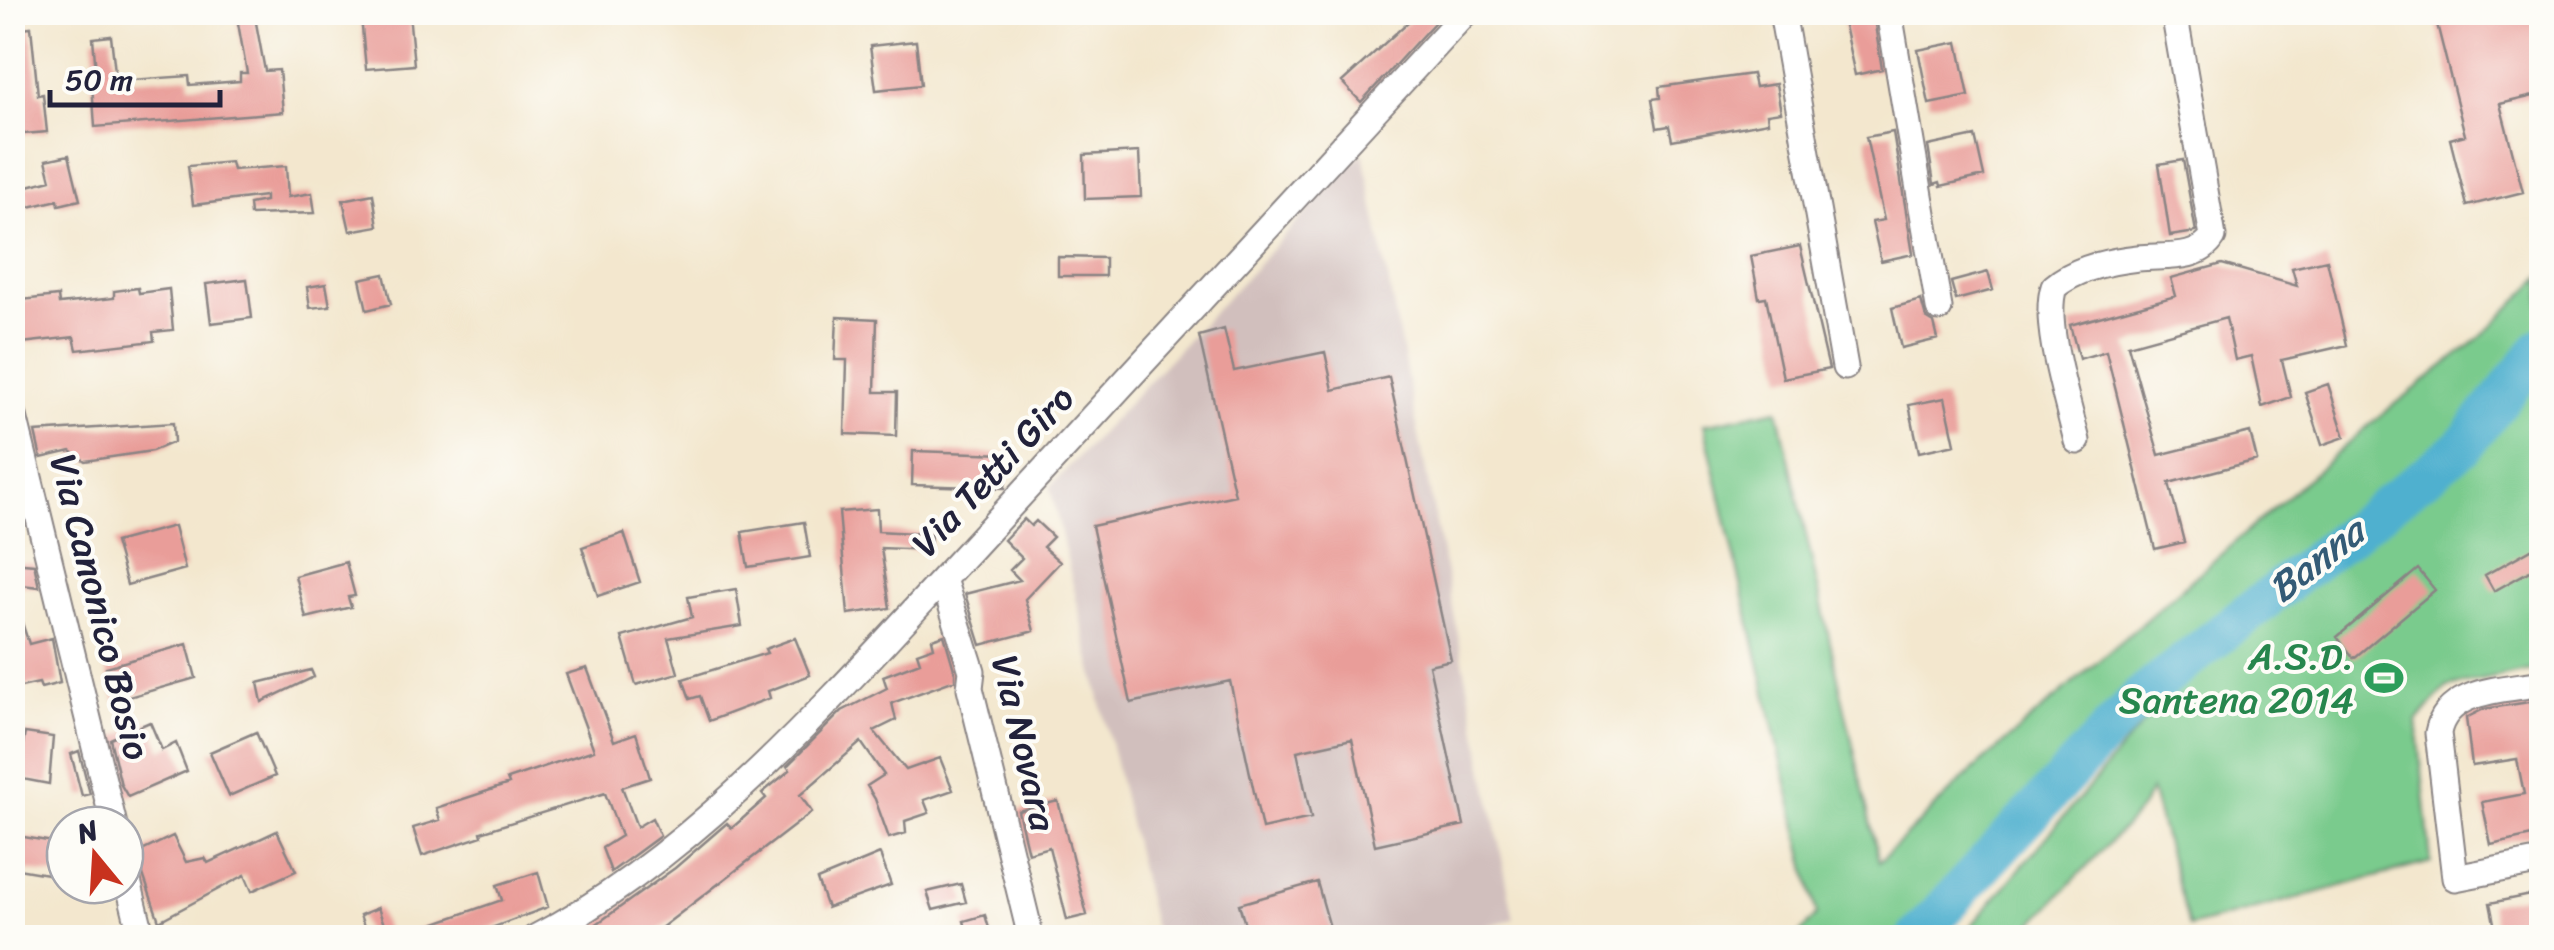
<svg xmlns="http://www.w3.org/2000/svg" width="2554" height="950" font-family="Sriracha,sans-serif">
  <rect width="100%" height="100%" fill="#fdfcf7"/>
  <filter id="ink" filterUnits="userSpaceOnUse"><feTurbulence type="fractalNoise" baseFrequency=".01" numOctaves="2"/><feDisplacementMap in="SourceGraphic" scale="20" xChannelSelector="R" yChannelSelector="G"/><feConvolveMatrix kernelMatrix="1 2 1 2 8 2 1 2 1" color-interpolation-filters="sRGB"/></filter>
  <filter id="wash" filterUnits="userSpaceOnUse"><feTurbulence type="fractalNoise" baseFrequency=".0048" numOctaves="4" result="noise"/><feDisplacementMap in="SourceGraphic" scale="40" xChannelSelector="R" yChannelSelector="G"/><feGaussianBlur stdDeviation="2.25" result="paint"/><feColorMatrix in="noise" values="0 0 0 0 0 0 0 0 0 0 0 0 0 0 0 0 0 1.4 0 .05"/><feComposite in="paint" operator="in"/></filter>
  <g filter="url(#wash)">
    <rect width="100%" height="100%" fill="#f3e7ce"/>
    <path fill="#d1bfbd" d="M1363,152L1514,919L1441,937H1156L1050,487Z"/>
    <path fill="#7acb8d" stroke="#4e7664" stroke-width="2.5" d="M2541,277V335L2456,430L2158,669L2086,733L1909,937H1797L1817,914L1704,424L1778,409L1879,862L1970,773L2374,421L2481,337Z
      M2541,372L2542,649L2538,650L2541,668L2447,687L2417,721L2431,862L2189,927L2151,790L2140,810L2020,937L1961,938L2162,701L2281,607L2475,440Z"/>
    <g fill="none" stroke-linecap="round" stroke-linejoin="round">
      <path stroke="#50b0cf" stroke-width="40" d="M1916,938L2140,697L2462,447L2542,347"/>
    </g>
    <g id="blocks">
      <path fill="#e99d99" d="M236,12H254L265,71L279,70L283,112L95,127L92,83H97L93,38L111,36L116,81L189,76L190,85L240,81V73H247Z
        M1419,12H1444L1361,102L1342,82Z
        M1841,12H1873L1882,69L1855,75Z
        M2434,12H2542V94L2500,104L2523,192L2467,206L2450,139L2465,135Z
        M409,13L414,65L366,69L361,17Z
        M31,27L38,95L43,94L47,132L12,135V97H19L13,29Z
        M916,41L921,85L876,90L870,46Z
        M1958,42L1969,96L1929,104L1918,50Z
        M1752,74L1755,87L1776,84L1781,112L1767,114L1768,122L1672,140L1669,126L1657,128L1652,99L1660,98L1659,87Z
        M1893,132L1913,254L1881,261L1872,222L1884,220L1866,137Z
        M1975,136L1984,176L1941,186L1940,182L1934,184L1928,146Z
        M1139,152L1141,197L1085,199L1084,155Z
        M69,155L80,200L59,205L58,200L29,207L24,187L51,180L46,160Z
        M2183,160L2196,232L2170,236L2159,164Z
        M231,162L233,170L286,166L288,197L312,193L315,213L250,215L249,204L265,201V196L193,205L188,166Z
        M373,194L378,226L350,231L343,200Z
        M1800,246L1829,369L1783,378L1766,297L1759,298L1751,256Z
        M1058,257L1105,258V276H1058Z
        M2327,260L2347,345L2282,360L2291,397L2262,407L2251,356L2235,360L2226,318L2128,345L2159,455L2250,432L2257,460L2169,483L2184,542L2155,549L2106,351L2079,359L2070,325L2176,296L2171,278L2222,264L2297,286L2292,268Z
        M1988,272L1993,290L1956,300L1951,282Z
        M384,274L391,304L367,310L360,279Z
        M247,279L252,318L211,323L206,284Z
        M326,284L330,306L310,308L307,287Z
        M138,288L139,293L169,289L173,330L153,332L154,341L77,350L74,337L12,344V301L58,296L59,304L114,298V291Z
        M1921,300L1926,318L1934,323L1938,339L1901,348L1892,308Z
        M837,317L877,319L875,392H897L896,436L845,434L847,360H835Z
        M1224,329L1234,371L1325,352L1333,390L1389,377L1451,660L1429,665L1464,825L1375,845L1352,739L1297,751L1311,818L1262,829L1230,681L1131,703L1092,526L1235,495L1199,336Z
        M2328,384L2345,437L2322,445L2305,392Z
        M1945,398L1955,444L1919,452L1909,405Z
        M173,423L174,442L152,451L85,461L71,451L41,458L35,432Z
        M913,451L1007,454L1005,488L912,485Z
        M877,509L878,531L931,534L930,550L881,548L890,608L848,614L839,512Z
        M1024,519L1031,526L1036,521L1053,537L1043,547L1060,562L1025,599L1034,631L981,645L965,594L1020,580L1010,570L1022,558L1004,540Z
        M804,522L810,557L748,567L742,532Z
        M174,526L185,569L127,585L115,542Z
        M624,533L640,582L598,596L582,547Z
        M2542,543V564L2494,591L2485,575Z
        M12,562L34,564L39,587L12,584Z
        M346,562L355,596L348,597L351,607L306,618L295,576Z
        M2418,569L2435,590L2354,658L2337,637Z
        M736,589L742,626L668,638L678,673L636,685L622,637L692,617L688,597Z
        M16,604L29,644L52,638L60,683L41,688L39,683L12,689V605Z
        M944,635L955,673V680L892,703L896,720L874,731L906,770L940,758L953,790L924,800L929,813L905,821L906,833L889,838L875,799L867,786L884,775L861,742L800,795L812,812L648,938H577L675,868L727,823L732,828L766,798L762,793L790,770L787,766L842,711L887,688L883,676L920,662L917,653L934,647L932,639Z
        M795,638L810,675L768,691L770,698L709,721L700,696L690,699L683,679L767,653L765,649Z
        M187,644L196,678L115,701L106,667Z
        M587,668L614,741L636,733L650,778L622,787L637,827L652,818L660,836L611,872L602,848L621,836L605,793L481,832L482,836L422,856L413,828L440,820L436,808L509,784L507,779L594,750L566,674Z
        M311,670L314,677L262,702L258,683Z
        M2542,700V839L2533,840L2532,836L2491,845L2482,802L2524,794L2517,759L2472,766L2466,718L2484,709Z
        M150,722L162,750L176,743L187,771L128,797L121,785L110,739Z
        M256,732L275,776L229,796L210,752Z
        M25,733L53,737L49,784L12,777V742L23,744Z
        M79,751L90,794L82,796L71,754Z
        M1058,801L1087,915L1067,920L1049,847L1028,853L1018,811Z
        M277,831L296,871L252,891L245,875L159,921L136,854L173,836L186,862L205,858L208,863Z
        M12,835L65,844V877L12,868Z
        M880,854L891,885L827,908L817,880Z
        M538,872L548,907L464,938H405L404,934L502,900L497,885Z
        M1317,882L1333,938H1249L1239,904Z
        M961,884L966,902L933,910L927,892Z
        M2535,894L2542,938H2497L2490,903Z
        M378,908L389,938H368L360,915Z
        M985,915L992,938H969L964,921Z"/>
    </g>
  </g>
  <g filter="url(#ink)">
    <use href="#blocks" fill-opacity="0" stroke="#8a8484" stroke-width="2.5"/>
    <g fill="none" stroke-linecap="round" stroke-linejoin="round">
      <g stroke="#8a8484" stroke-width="29">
        <path id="minor" d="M1782,12L1845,367
          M1889,12L1939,308
          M12,408L114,825
          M2077,441C2068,402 2042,323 2054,287C2075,269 2110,261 2138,258C2162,255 2198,262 2213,237L2174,12
          M943,579L972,671L970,688L1028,925
          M2542,683C2505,690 2446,688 2438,733L2455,878L2542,861
          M125,869L142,938
          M535,938C701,853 842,687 968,552C1135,373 1301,193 1466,12"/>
      </g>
      <use href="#minor" stroke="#fff" stroke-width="25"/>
    </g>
  </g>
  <defs>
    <g id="stadium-bare" transform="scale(3)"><path d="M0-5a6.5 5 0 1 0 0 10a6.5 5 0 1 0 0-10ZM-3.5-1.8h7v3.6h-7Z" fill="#2e9e5b" stroke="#fdfcf7" stroke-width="2.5" paint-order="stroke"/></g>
  </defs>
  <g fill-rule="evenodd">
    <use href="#stadium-bare" x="2384" y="678"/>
  </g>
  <g text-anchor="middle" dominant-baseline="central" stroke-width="8" stroke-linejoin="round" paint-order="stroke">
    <g font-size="38" fill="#22223b" stroke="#fdfcf7">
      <text transform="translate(993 471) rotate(-47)">Via Tetti Giro</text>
      <text transform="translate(100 607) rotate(76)">Via Canonico Bosio</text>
      <text transform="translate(1024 743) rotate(77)">Via Novara</text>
    </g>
    <g font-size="38" fill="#27864d" stroke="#fdfcf7" text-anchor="end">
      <text x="2354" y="656">A.S.D.<tspan x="2354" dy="44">Santena 2014</tspan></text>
    </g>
    <g font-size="40" font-style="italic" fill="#345b76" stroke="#fdfcf7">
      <text transform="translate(2316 560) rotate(-38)">Banna</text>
    </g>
  </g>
  <rect width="2554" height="950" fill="none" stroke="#fdfcf7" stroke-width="50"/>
  <g transform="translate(95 855) rotate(342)"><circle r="48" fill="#fdfcf7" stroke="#a5a5ac" stroke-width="2.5"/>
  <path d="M0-8L18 38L0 25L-18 38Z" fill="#c8321e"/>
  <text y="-15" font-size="28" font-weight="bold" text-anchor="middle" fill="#22223b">N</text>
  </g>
  <path d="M50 90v15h170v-15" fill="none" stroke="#22223b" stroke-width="5"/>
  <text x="65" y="90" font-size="30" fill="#22223b" stroke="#fdfcf7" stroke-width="8" paint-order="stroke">50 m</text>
</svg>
